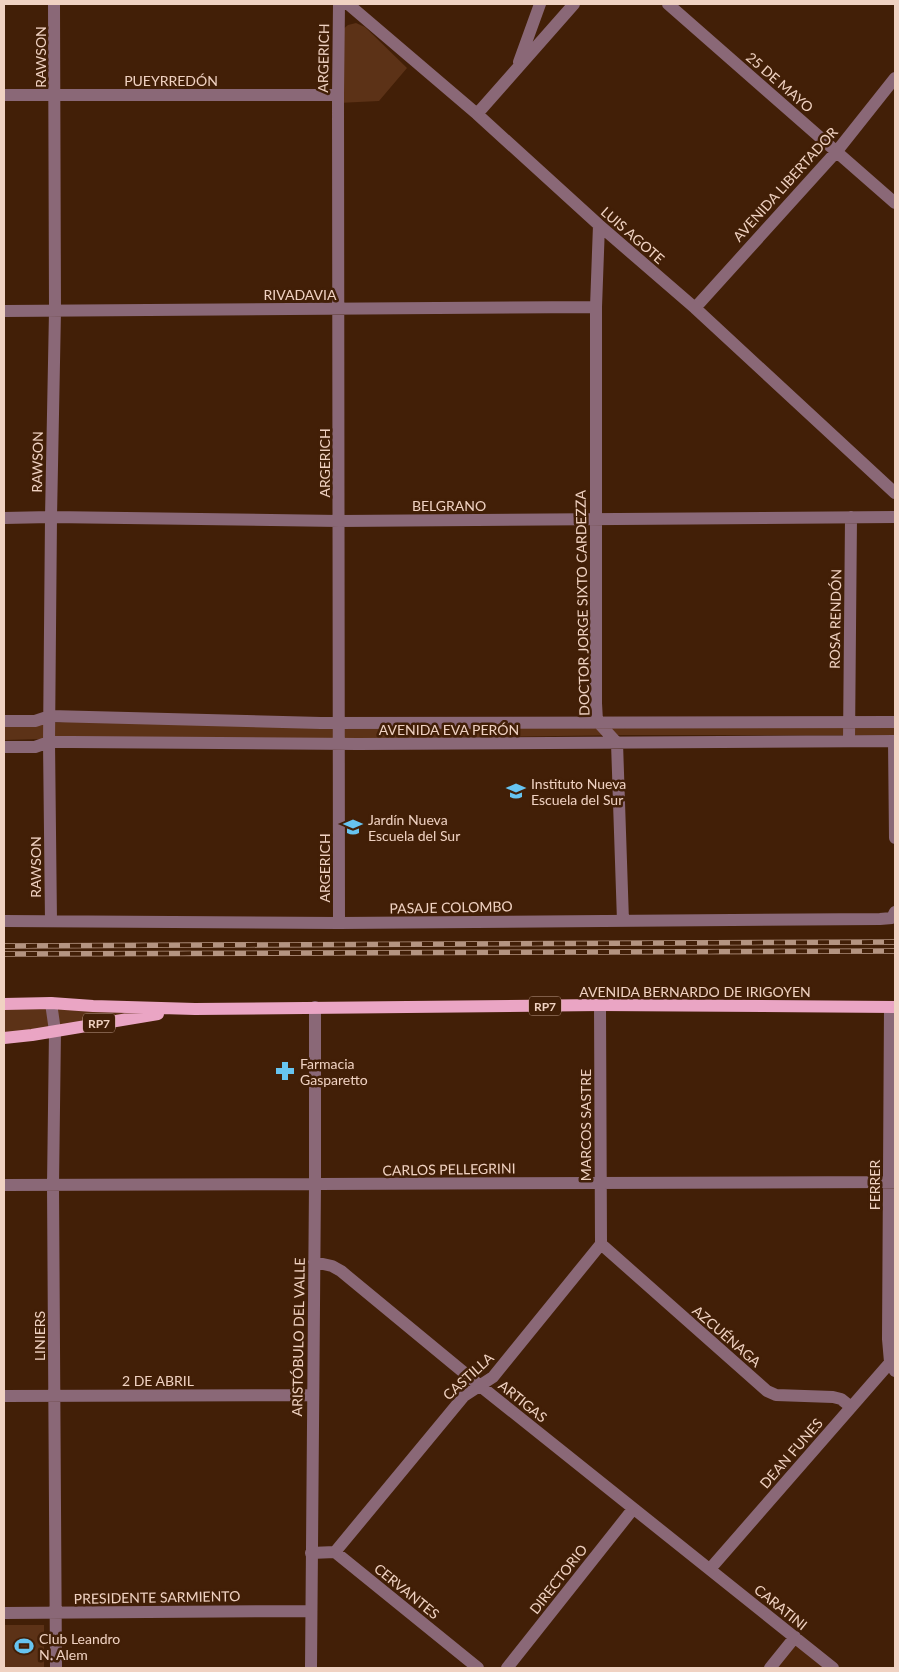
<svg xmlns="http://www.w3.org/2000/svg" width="899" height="1672" font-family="Lato,sans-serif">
  <rect width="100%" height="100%" fill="#421f07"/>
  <path fill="#4d2509" d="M795,1637L833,1668H772Z"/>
  <path fill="#5c3217" d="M356,23L365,27L407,68L379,101L338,103L342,30L348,25Z
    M76,721L895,726V735H626L358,739L75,738L4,740V725H30Z
    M4,1004L195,1009L4,1038Z
    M4,1625H44V1668H4Z"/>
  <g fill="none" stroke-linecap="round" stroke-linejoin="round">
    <path stroke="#8a6877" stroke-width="12" d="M348,4L477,114L599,225L695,308L895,493
      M668,4L895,203
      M519,62L540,4
      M4,95H338
      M477,114L574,4
      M599,225L596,307V703L597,721L617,743L623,921
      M695,308L837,151L895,78
      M4,311L596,307
      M4,518L51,517L339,521L895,517
      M4,721H35L50,716L321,723L895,722
      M849,741L851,517
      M894,741L895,838
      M4,747H35L49,742H71L358,744L895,741
      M4,921L339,923L880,919L892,918L895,912
      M51,921L49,742L51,517L55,311L54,4
      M339,923L338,95L339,4
      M51,1003L55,1031L53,1185L56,1668
      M600,1005L601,1244
      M890,1007L888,1339L890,1362L895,1371
      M4,1185L895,1182
      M601,1244L767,1391L776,1395L833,1397L841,1399L851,1407
      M314,1262L332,1266L341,1271L479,1385L833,1668
      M4,1396L312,1395
      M335,1552L464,1396L493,1377L601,1244
      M311,1553L335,1552L478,1668
      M710,1569L895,1357
      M4,1613L311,1611
      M311,1668L315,1185V1007
      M507,1668L633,1509
      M770,1668L795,1637"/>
    <path stroke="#eaa5c4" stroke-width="12" d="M4,1004L51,1003L93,1006L195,1009L600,1005L895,1007
      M4,1038L32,1035L158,1014"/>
    <g stroke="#b49481" stroke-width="5.5">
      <path id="rail" d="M4,946L895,942
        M4,954L895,951"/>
    </g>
    <use href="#rail" stroke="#421f07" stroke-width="4" stroke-dasharray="11" stroke-linecap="butt"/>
  </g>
  <defs>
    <g id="university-bare" transform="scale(1.5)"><path d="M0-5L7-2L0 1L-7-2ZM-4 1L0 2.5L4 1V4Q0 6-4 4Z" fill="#67c4f0" stroke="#421f07" stroke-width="2.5" paint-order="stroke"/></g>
    <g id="school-bare" transform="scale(1.5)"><path d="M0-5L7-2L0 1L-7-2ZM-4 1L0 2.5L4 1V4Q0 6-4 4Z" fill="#67c4f0" stroke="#421f07" stroke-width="2.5" paint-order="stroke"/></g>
    <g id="pharmacy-bare" transform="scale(1.5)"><path d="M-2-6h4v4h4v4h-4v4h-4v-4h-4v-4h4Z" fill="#67c4f0" stroke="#421f07" stroke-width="2.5" paint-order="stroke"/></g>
    <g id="stadium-bare" transform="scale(1.5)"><path d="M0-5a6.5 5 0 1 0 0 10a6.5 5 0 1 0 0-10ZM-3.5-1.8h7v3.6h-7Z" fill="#67c4f0" stroke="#421f07" stroke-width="2.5" paint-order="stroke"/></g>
  </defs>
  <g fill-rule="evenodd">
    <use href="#university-bare" x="516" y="791"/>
    <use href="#school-bare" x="353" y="827"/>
    <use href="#pharmacy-bare" x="285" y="1071"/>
    <use href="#stadium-bare" x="24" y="1646"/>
  </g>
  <g text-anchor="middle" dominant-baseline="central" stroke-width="5" stroke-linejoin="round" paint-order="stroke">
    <g fill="#421f07" stroke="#bc9c8a" stroke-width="1">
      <rect x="529" y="996.5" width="32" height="19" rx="4"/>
      <rect x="83" y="1013.5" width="32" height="19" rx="4"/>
    </g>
    <g font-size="12" font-weight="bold" fill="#f0d2c2">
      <text x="545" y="1006">RP7</text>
      <text x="99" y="1023">RP7</text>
    </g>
    <g font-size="14" fill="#f0d2c2" stroke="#421f07">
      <text transform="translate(40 57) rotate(-90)">RAWSON</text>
      <text transform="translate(323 58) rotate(-89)">ARGERICH</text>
      <text x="171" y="80">PUEYRREDÓN</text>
      <text transform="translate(780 82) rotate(41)">25 DE MAYO</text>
      <text transform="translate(785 184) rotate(-48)">AVENIDA LIBERTADOR</text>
      <text transform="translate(633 235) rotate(41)">LUIS AGOTE</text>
      <text x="300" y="294">RIVADAVIA</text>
      <text transform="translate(37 462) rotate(-89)">RAWSON</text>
      <text transform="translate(324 463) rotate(-90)">ARGERICH</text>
      <text x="449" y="505">BELGRANO</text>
      <text transform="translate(582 603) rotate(-91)">DOCTOR JORGE SIXTO CARDEZZA</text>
      <text transform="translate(835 619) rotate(-89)">ROSA RENDÓN</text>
      <text x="449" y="729">AVENIDA EVA PERÓN</text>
      <text transform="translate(35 867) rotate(-90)">RAWSON</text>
      <text transform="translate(324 868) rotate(-90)">ARGERICH</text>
      <text transform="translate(451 907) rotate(-1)">PASAJE COLOMBO</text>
      <text x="695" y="991">AVENIDA BERNARDO DE IRIGOYEN</text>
      <text transform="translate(585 1125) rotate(-90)">MARCOS SASTRE</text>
      <text transform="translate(449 1169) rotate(-1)">CARLOS PELLEGRINI</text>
      <text transform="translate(874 1185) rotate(-90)">FERRER</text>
      <text transform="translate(39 1336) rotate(-90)">LINIERS</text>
      <text transform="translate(727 1336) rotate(41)">AZCUÉNAGA</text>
      <text transform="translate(298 1337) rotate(-89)">ARISTÓBULO DEL VALLE</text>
      <text transform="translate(468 1376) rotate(-42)">CASTILLA</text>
      <text x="158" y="1380">2 DE ABRIL</text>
      <text transform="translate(523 1401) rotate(39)">ARTIGAS</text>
      <text transform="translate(791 1453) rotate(-49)">DEAN FUNES</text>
      <text transform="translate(558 1579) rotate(-52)">DIRECTORIO</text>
      <text transform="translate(407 1591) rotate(39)">CERVANTES</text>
      <text transform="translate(157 1597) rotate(-1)">PRESIDENTE SARMIENTO</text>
      <text transform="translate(781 1607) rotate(39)">CARATINI</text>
    </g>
    <g font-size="14" fill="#f0d2c2" stroke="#421f07" text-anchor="start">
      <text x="531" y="783">Instituto Nueva<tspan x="531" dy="16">Escuela del Sur</tspan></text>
      <text x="368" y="819">Jardín Nueva<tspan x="368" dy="16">Escuela del Sur</tspan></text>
      <text x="300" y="1063">Farmacia<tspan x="300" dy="16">Gasparetto</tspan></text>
      <text x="39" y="1638">Club Leandro<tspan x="39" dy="16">N. Alem</tspan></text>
    </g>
  </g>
  <rect width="899" height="1672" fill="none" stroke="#f0d2c2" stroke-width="10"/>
</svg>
